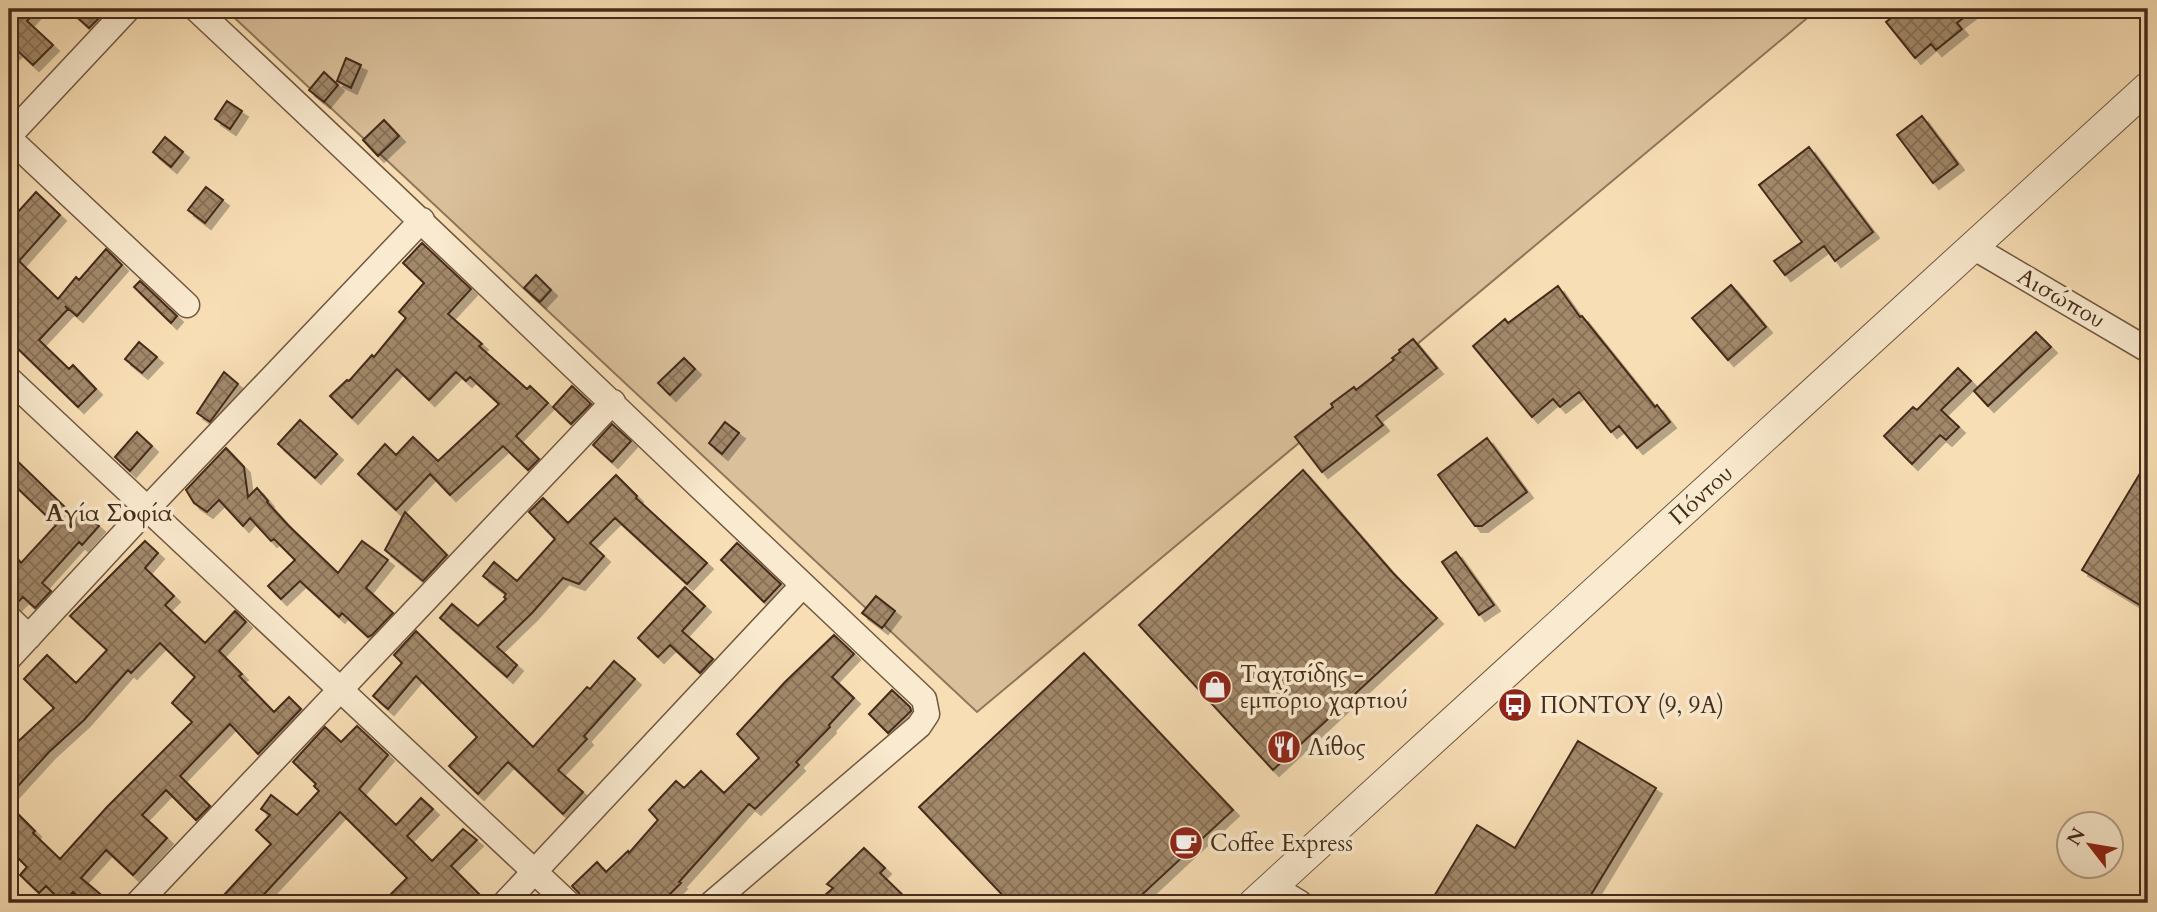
<svg xmlns="http://www.w3.org/2000/svg" width="2157" height="912" font-family="Cardo,serif">
  <defs>
    <pattern id="building-cross-hatch" width="8" height="8" patternUnits="userSpaceOnUse" patternTransform="scale(1.75)"><rect width="8" height="8" fill="#a2896b"/><path d="M0 0l8 8M0 8l8-8" fill="none" stroke="#867057"/></pattern>
    <filter id="shadow"><feDropShadow dx="6" dy="6" stdDeviation="0" flood-color="#0004"/></filter>
  </defs>
  <rect width="100%" height="100%" fill="#f8deb5"/>
  <filter id="stains"><feTurbulence type="fractalNoise" baseFrequency=".00286" numOctaves="4"/><feColorMatrix values="0 0 0 0 .2 0 0 0 0 .09 0 0 0 0 .02 0 0 0 .5 -.17"/></filter>
  <radialGradient id="worn" r=".72"><stop offset=".6" stop-color="#630" stop-opacity="0"/><stop offset="1" stop-color="#630" stop-opacity=".3"/></radialGradient>
  <path fill="#dac09b" stroke="#90765a" stroke-width="2" d="M225,9H1818L977,712Z"/>
  <path fill="url(#building-cross-hatch)" stroke="#452c1a" stroke-width="2" filter="url(#shadow)" d="M9,9H38L27,21L53,45L33,65L17,50L9,57Z
    M68,9H108L89,28Z
    M1903,9H1975L1957,23L1962,29L1936,50L1931,44L1915,58L1886,22Z
    M346,58L361,65L351,88L337,81Z
    M324,72L338,85L324,102L309,90Z
    M227,101L242,111L230,129L215,119Z
    M1922,116L1958,164L1933,183L1897,135Z
    M384,120L399,136L378,156L363,140Z
    M165,137L183,152L171,167L153,152Z
    M1809,147L1873,232L1835,261L1824,246L1785,275L1774,261L1802,242L1759,185Z
    M206,187L223,200L205,223L188,210Z
    M36,192L60,215L19,261L58,299L76,277L79,280L106,249L122,265L77,316L65,306L68,309L39,340L69,369L73,365L96,389L78,407L9,340V222Z
    M422,243L471,289L448,314L482,344L479,346L527,389L530,386L548,403L516,436L539,459L528,470L503,446L450,495L430,474L396,510L358,474L385,444L396,455L413,437L438,461L499,404L470,377L466,381L456,372L429,400L397,369L352,418L330,396L347,380L349,381L372,355L374,357L406,318L399,312L424,283L403,263Z
    M536,275L551,290L540,302L524,288Z
    M140,281L177,316L171,323L134,287Z
    M1731,285L1766,327L1728,360L1692,318Z
    M1558,286L1580,317L1582,316L1655,407L1657,405L1670,422L1637,448L1619,426L1611,432L1579,392L1560,407L1553,399L1532,417L1473,346L1505,319L1508,323Z
    M2036,332L2051,347L1988,406L1974,391Z
    M1413,339L1437,368L1376,416L1383,425L1322,472L1295,437L1333,407L1331,404L1354,387L1356,390L1394,360L1392,358L1400,352L1399,350Z
    M139,342L157,357L142,373L125,359Z
    M684,358L695,369L670,395L658,383Z
    M1958,368L1971,381L1941,410L1959,427L1946,440L1940,435L1912,464L1884,436L1913,407L1917,410Z
    M224,372L238,384L210,422L197,413Z
    M572,386L591,404L571,424L553,407Z
    M300,420L337,454L315,478L278,444Z
    M725,422L739,433L722,454L709,443Z
    M612,424L631,441L612,462L593,445Z
    M137,432L152,446L130,471L115,457Z
    M1487,438L1527,492L1482,526H1475L1438,475Z
    M226,448L244,467L248,497L257,488L268,501L267,502L288,525L338,573L362,541L388,560L366,588L393,613L372,635L368,637L342,613L339,617L300,581L281,599L268,586L295,560L274,539L271,541L250,518L243,526L219,500L207,512L194,503L186,490Z
    M9,453L72,514L78,507L99,526L82,545L79,542L42,583L51,591L35,608L23,597L15,605L9,604V549L21,563L56,525L9,480Z
    M2148,460V610L2082,570Z
    M1303,470L1393,573L1437,618L1273,770L1139,625Z
    M616,475L637,496L636,498L707,563L687,584L615,518L590,543L604,556L579,584L563,578L532,613L497,647L517,665L507,677L440,618L452,604L478,626L506,599L504,597L506,594L483,576L494,562L517,581L555,539L529,512L543,498L568,523Z
    M405,512L447,555L423,581L385,550Z
    M145,541L158,553L145,568L174,596L165,605L205,643L235,611L246,622L219,651L242,674L239,676L274,712L289,697L301,709L258,754L230,724L180,776L210,806L196,820L166,790L142,815L167,838L133,875L106,850L81,878L111,903H86L73,892L63,903L46,886L39,893L20,875L27,867L9,849V805L35,831L33,833L60,859L107,807L192,722L172,703L195,677L160,643L131,673L128,670L84,720L49,752L9,796V750L54,708L24,679L47,655L76,683L107,650L70,616Z
    M737,543L781,584L764,602L721,560Z
    M1456,552L1494,605L1479,615L1442,562Z
    M685,587L705,606L682,631L713,659L700,673L670,645L658,657L638,638Z
    M876,596L895,611L882,628L862,613Z
    M416,631L533,747L587,687L590,689L614,661L635,679L584,736L587,739L558,770L583,792L563,814L508,762L478,794L449,766L477,737L416,676L388,709L373,696L402,663L394,655Z
    M834,635L854,654L832,677L854,698L829,725L830,727L796,762L799,765L755,809L749,804L679,882L681,883L661,903H583L579,893L572,886L597,862L606,872L628,851L629,853L658,820L649,810L676,781L684,788L701,771L724,793L759,758L737,734L785,682Z
    M1084,653L1233,810L1133,903H1010L919,807Z
    M892,690L910,707L911,711L888,733L869,714Z
    M357,726L388,755L359,789L396,825L421,798L433,809L407,836L432,861L463,829L477,840L451,866L488,903H382L407,878L340,812L256,903H230L223,896L271,844L256,830L270,815L261,809L271,795L297,815L319,791L314,786L316,784L293,762L325,727L341,742Z
    M1578,741L1656,788L1586,903H1430L1477,825L1515,848Z
    M864,848L885,868L880,873L911,903H816L833,888L827,884Z"/>
  <g fill="none" stroke-linecap="round" stroke-linejoin="round">
    <g stroke="#725841" stroke-width="27">
      <path id="minor" d="M196,9C440,237 680,470 924,699L927,714L919,726L712,903
        M9,136L128,9
        M9,138L187,305
        M1973,247L2148,350
        M9,379L568,903
        M9,618L29,637
        M9,658L147,509L422,220
        M1272,886L1300,903
        M138,903L613,402
        M505,903L803,585"/>
    </g>
    <g stroke="#725841" stroke-width="32">
      <path id="tertiary" d="M1254,903L2148,87"/>
    </g>
    <use href="#minor" stroke="#faeacf" stroke-width="24"/>
    <use href="#tertiary" stroke="#faeacf" stroke-width="30"/>
  </g>
  <defs>
    <g id="shop-disc" transform="scale(1.75)"><circle r="9.5" fill="#8f2418" stroke="#faeacf"/><path d="M-5-2.5h2.3a2.7 3.5 0 0 1 5.4 0H5L5.5 6h-11ZM-1.5-2.5h3a1.5 2.3 0 0 0-3 0Z" fill="#fff"/></g>
    <g id="bus-disc" transform="scale(1.75)"><circle r="9.5" fill="#8f2418" stroke="#faeacf"/><path d="M-5-6H5V4H4V6H2V4H-2V6H-4V4H-5ZM-3.5-4V0h7V-4ZM-3.5 1.2v1.5H-2V1.2ZM2 1.2v1.5H3.5V1.2Z" fill="#fff"/></g>
    <g id="restaurant-disc" transform="scale(1.75)"><circle r="9.5" fill="#8f2418" stroke="#faeacf"/><path d="M-5-6h1v4h1v-4h1v4h1v-4h1v5L-1.5 .5V6h-2V.5L-5-1ZM5-6V6H3V1.5H1.5Q1.5-4 5-6Z" fill="#fff"/></g>
    <g id="cafe-disc" transform="scale(1.75)"><circle r="9.5" fill="#8f2418" stroke="#faeacf"/><path d="M-5.5-4.5H6V0H3Q3 3.5 0 3.5H-2.5Q-5.5 3.5-5.5 0ZM3-3.2v2h1.7v-2ZM-6 4.5H4V6H-6Z" fill="#fff"/></g>
  </defs>
  <g fill-rule="evenodd">
    <use href="#shop-disc" x="1215" y="687"/>
    <use href="#bus-disc" x="1515" y="705"/>
    <use href="#restaurant-disc" x="1284" y="747"/>
    <use href="#cafe-disc" x="1186" y="843"/>
  </g>
  <g text-anchor="middle" dominant-baseline="central" stroke-width="7" stroke-linejoin="round" paint-order="stroke">
    <g font-size="23" fill="#452c1a" stroke="#faeacf">
      <text transform="translate(2061 298) rotate(30)">Αισώπου</text>
      <text transform="translate(1701 495) rotate(-42)">Πόντου</text>
    </g>
    <g font-size="23" fill="#452c1a" stroke="#faeacf" text-anchor="start">
      <text x="1240" y="674">Ταχτσίδης -<tspan x="1240" dy="26">εμπόριο χαρτιού</tspan></text>
      <text x="1540" y="705">ΠΟΝΤΟΥ (9, 9Α)</text>
      <text x="1308" y="747">Λίθος</text>
      <text x="1210" y="843">Coffee Express</text>
    </g>
    <g font-size="24" font-weight="bold" fill="#452c1a" stroke="#faeacf">
      <text x="109" y="513">Αγία Σοφία</text>
    </g>
  </g>
  <rect width="2157" height="912" fill="none" stroke="#f8deb5" stroke-width="35"/>
  <rect x="10" y="10" width="2136" height="891" fill="none" stroke="#452c1a" stroke-width="3.5"/>
  <rect x="18" y="18" width="2122" height="877" fill="none" stroke="#452c1a" stroke-width="2"/>
  <g transform="translate(2090 845) rotate(301)"><circle r="33" fill="#faeacf" stroke="#b29e87" stroke-width="2"/>
  <path d="M0-5L12 26L0 18L-12 26Z" fill="#8f2418"/>
  <text y="-10" font-size="19" font-weight="bold" text-anchor="middle" fill="#452c1a">N</text>
  </g>
  <rect width="100%" height="100%" filter="url(#stains)"/>
  <rect width="100%" height="100%" fill="url(#worn)"/>
</svg>
